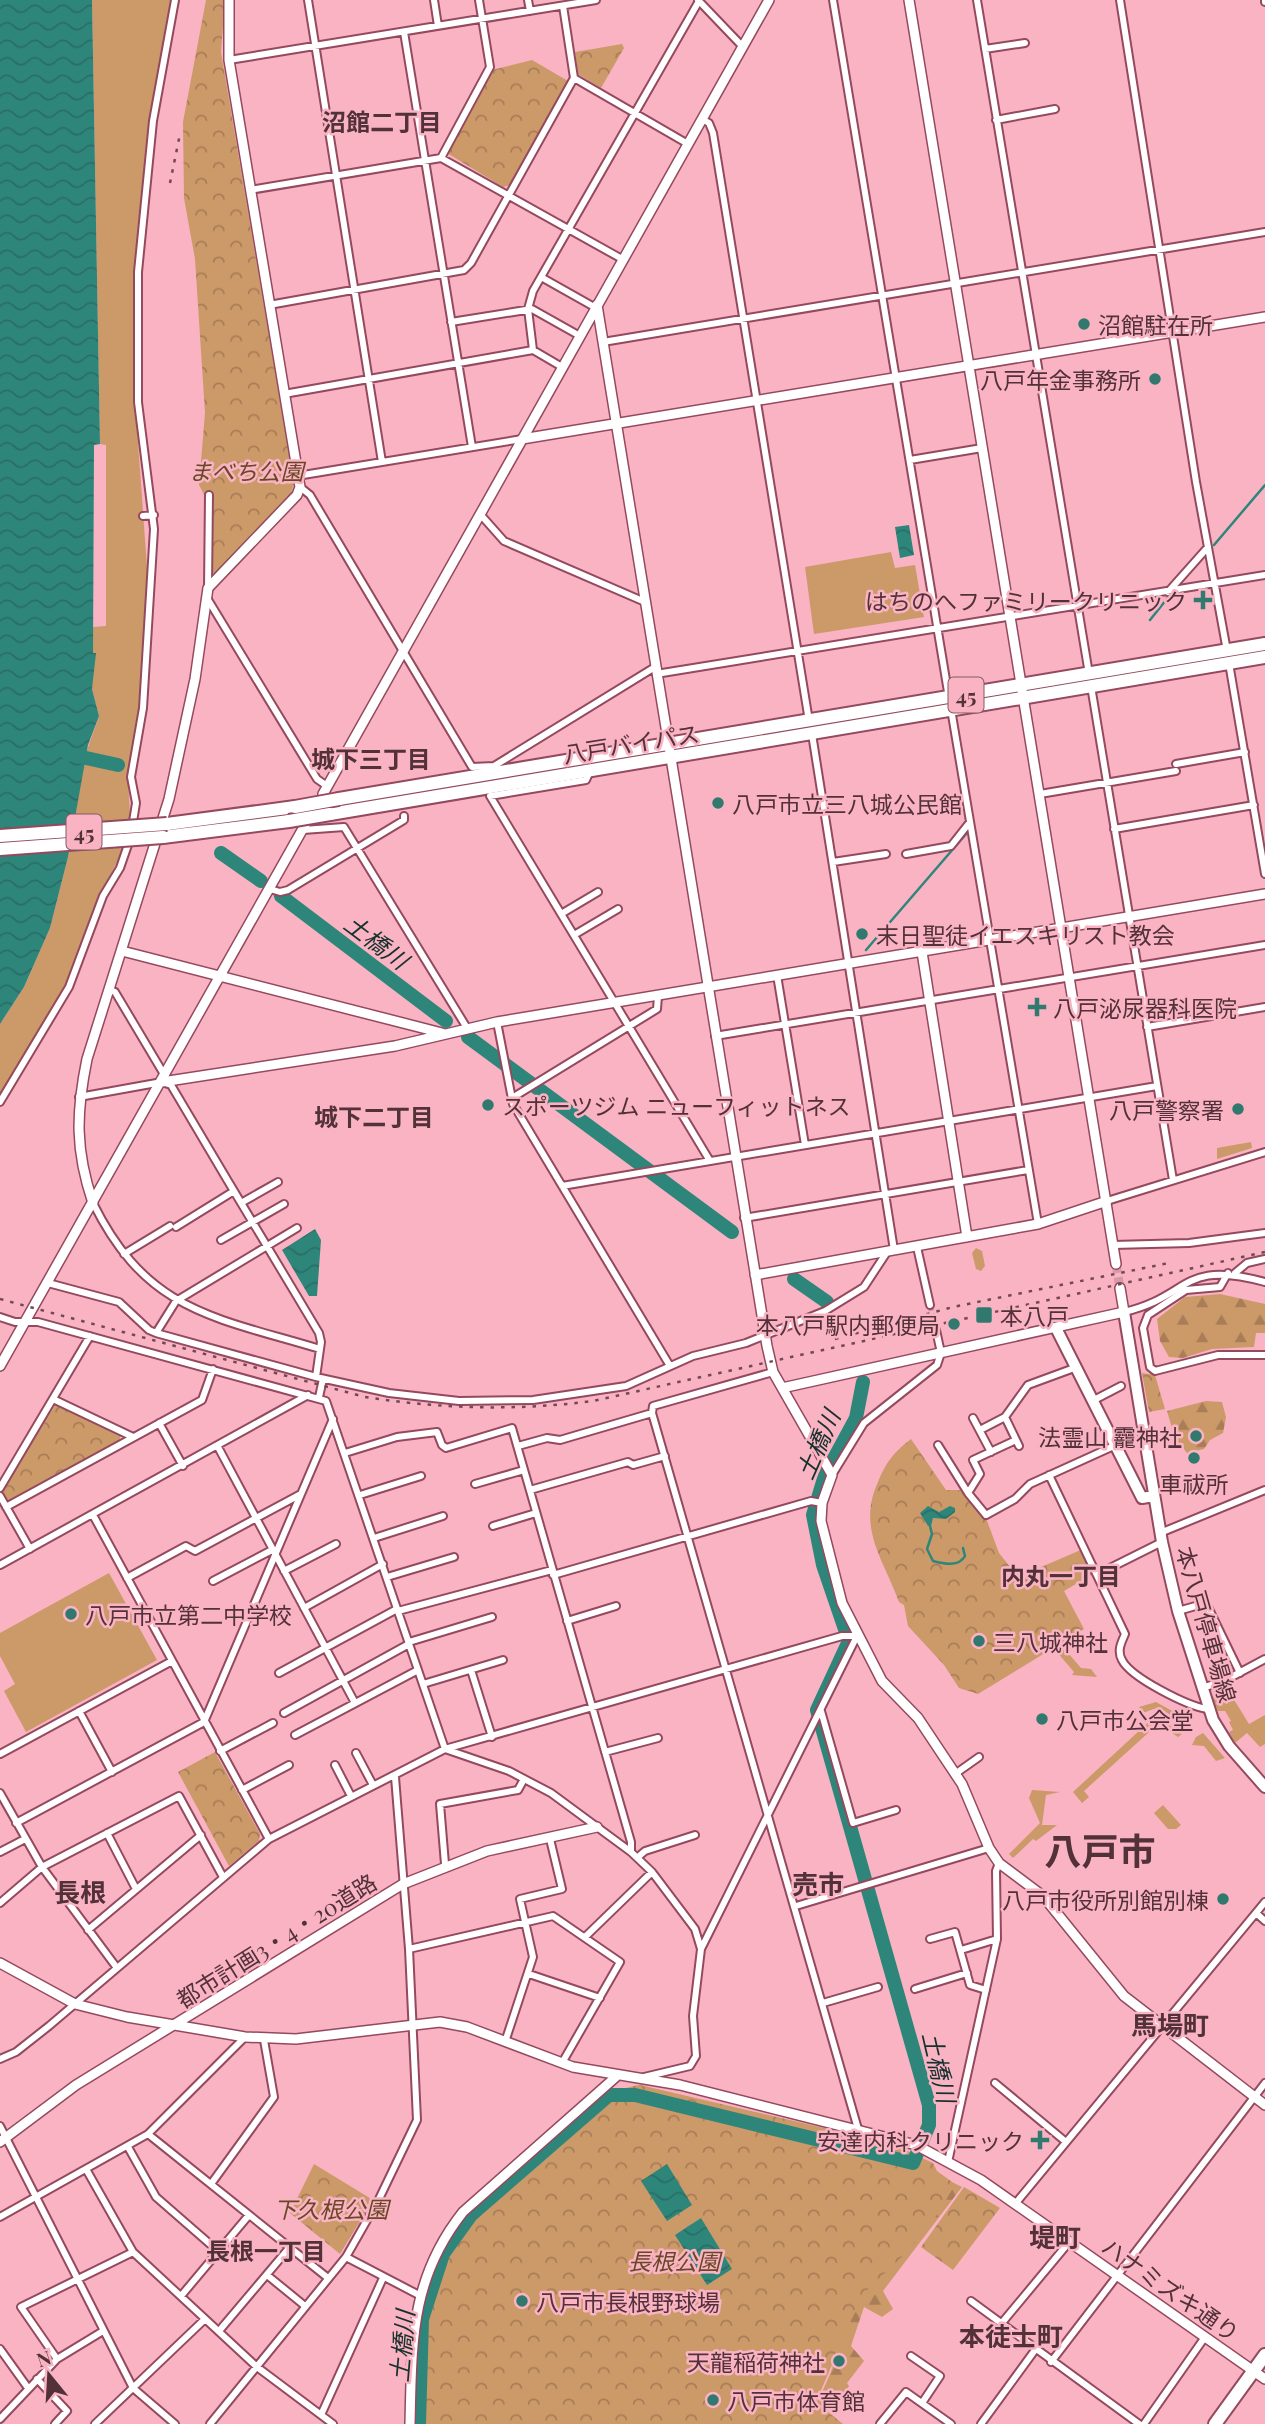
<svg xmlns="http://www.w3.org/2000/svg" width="1265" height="2424" font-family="'Playfair Display','Noto Sans JP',serif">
  <defs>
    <pattern id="forest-firs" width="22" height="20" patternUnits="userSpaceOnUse" patternTransform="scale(1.75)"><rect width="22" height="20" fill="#cc9969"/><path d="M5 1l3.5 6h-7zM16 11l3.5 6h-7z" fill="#a87d57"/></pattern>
    <pattern id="park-crowns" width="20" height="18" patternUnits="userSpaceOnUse" patternTransform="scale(1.75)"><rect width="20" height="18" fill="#cc9969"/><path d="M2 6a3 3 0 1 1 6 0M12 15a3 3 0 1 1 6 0" fill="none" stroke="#a87d57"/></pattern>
    <pattern id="water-waves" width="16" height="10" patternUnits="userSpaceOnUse" patternTransform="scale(1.75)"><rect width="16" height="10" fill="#2e867b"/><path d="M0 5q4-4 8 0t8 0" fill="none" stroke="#2a6e66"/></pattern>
  </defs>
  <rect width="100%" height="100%" fill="#f9b3c3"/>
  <path fill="#cc9969" d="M92,0H171L150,120L135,272V401L148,581L140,707L128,779L130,815L121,854L100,895L66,986L0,1097V1024L24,987L50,928L68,857L85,756L99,716L92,689L93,627L106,626V445L100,444Z
    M891,552L895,568L915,565L924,617L814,634L805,567Z
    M1251,1142L1252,1148L1217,1159V1148Z
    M976,1248L982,1251L985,1266L981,1271L976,1269L972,1253Z
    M109,1573L157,1660L26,1732L4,1691L15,1684L0,1656V1633Z
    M1062,1646L1081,1668L1091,1669L1097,1677L1072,1675L1074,1672L1056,1651Z
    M1223,1690L1229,1700L1233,1698L1249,1724L1265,1715V1744L1260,1747L1247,1733L1235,1743L1229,1732L1233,1730L1229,1722L1231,1721L1225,1711H1218L1212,1698Z
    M1156,1702L1174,1712L1178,1708L1192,1726L1184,1725L1159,1707L1143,1713L1139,1707Z
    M1153,1718H1159L1182,1734L1178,1737L1158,1724L1084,1791L1089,1797L1082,1803L1073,1792Z
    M1203,1733L1225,1758L1216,1761L1204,1746L1192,1745L1196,1737Z
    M1032,1790L1060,1792L1046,1795L1042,1825H1057L1036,1841L1033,1839L1013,1858L1009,1854L1040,1823L1029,1798Z
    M1163,1805L1181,1825L1176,1829H1168L1154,1813Z"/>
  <path fill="url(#forest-firs)" d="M1220,1294L1265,1304V1333H1256L1254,1347L1212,1349L1183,1358L1169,1357L1160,1341L1157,1319L1185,1297Z
    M1206,1401L1222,1402L1226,1417L1223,1433L1210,1440L1204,1449L1187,1453L1175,1438L1167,1411Z
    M954,2183L962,2187L883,2291L893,2309L882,2317L864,2307L851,2346L864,2361L847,2383L849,2386L832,2410L826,2406L810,2424H791L819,2399L831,2372L841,2337L862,2293Z"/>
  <path fill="url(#park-crowns)" d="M206,0H225L221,52L294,484L291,493L216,575L210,571L211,498H206L199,485L205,413L195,259L184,198L183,122Z
    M622,44L624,48L601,88L578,74L575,52Z
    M532,60L568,81L511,185L503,187L447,153L492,70Z
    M1142,1373L1155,1375L1165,1409L1149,1412Z
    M56,1404L120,1435V1440L9,1500L5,1499L2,1490Z
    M911,1439L946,1490H963L986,1518L999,1553L1018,1577L1083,1549L1093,1574L1064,1591L1084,1629L978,1694L959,1688L944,1665L908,1626L904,1605L899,1602C883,1558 857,1528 878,1482C886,1462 894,1452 911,1439Z
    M215,1752L260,1834L259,1841L229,1866L178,1772Z
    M640,2085L893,2144L933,2163L937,2171L955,2184L937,2215L908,2251L862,2295L816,2402L843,2424H416C416,2351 417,2274 468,2216C491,2190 522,2169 549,2146C577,2120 601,2090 640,2085Z
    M314,2164L373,2200L340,2254L290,2213Z
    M964,2187L1000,2208L953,2270L921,2247Z"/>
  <path fill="url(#water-waves)" d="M0,0H92L100,444L94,445L93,653H96L92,689L99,716L88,745L68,857L50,928L24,987L0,1024Z
    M909,525L914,555L900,558L895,527Z
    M315,1229L321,1240L317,1296H309L282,1250Z
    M928,1506L939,1512L950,1506L955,1508V1512L946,1519L933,1518L931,1526H928L920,1513Z
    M667,2164L692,2205L667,2221L641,2181Z
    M701,2218L732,2269L707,2285L675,2235Z"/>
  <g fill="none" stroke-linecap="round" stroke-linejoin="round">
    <path stroke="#2e867b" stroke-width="2.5" d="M1214,545L1265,485
      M1178,585L1207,553
      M1150,620L1170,595
      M866,950L966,834
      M930,1526L932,1534L927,1549L933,1561C944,1564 959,1567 965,1556L963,1548"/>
    <path stroke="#2e867b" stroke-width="14" d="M68,754L118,765
      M221,853L261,881
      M281,896L446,1021
      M468,1037L732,1232
      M794,1279L827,1302
      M419,2424L422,2319L443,2254L471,2215L609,2095H635L913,2163L929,2125V2105L817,1710L849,1641L823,1565L813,1515L825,1475L856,1418L863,1382"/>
    <path stroke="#d899a7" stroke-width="6" stroke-dasharray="6 3" stroke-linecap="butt" d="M930,1305L936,1330"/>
    <path stroke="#d899a7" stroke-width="9" stroke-dasharray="9 4.5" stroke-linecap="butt" d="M1116,1264L1120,1288"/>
    <g stroke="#94495e" stroke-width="10">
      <path id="street" d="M308,0L382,462
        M434,0L438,26
        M528,0L530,11
        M698,0L743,47
        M833,0L949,698
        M977,0L1089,674
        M1120,0L1196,482L1227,651
        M1265,0V2
        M563,6L574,78L688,144
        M404,32L472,447
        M985,49L1025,43
        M229,60L596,0
        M702,119L709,123L713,133L809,721
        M996,120L1055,109
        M441,158L490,67L479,0
        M250,190L441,158L622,259
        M541,277L596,308
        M269,305L464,270L471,263L574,78
        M451,322L532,309L580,336
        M603,342L1265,232
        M533,350L528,309L533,291L699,1
        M284,394L533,350L562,367
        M910,460L982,448
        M297,476L522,439
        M300,487L310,495L472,767L494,766L655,667
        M480,514L504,541L645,602
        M143,516L154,515
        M208,588L209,495
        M1168,592L1208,547
        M207,598L317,779L327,786
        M1229,663L1265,874
        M656,674L1265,575
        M1091,686L1173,1180
        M951,709L1038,1224
        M812,734L894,1250
        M1176,764L1245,752
        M590,771L586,780L490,796L710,1161
        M1040,794L1176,771
        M132,828L136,803L131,777L143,708L154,529L138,402V272L153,121L175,0
        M1114,829L1254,805
        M303,830L344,827L467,1028
        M906,854L951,846L970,822
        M833,862L886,854
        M270,889L280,892L288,890L404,820V816
        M561,914L598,892
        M574,935L618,909
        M777,975L805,1145
        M110,990L115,992L165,1076
        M497,1022L513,1104L670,1366
        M1147,1027L1265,1007
        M715,1036L1265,945
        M79,1097L162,1082L171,1085C220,1168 269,1250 319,1333L321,1342L316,1377L156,1333L176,1301L297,1228
        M512,1098L657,1009L658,996
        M0,1102L69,987L103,896L120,868L130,839
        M562,1186L1157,1086
        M1107,1201L1265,1152
        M93,1203C147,1312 214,1317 320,1349
        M241,1203L278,1182
        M744,1218L1028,1170
        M176,1227L234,1191
        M221,1240L284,1204
        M1113,1245L1189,1243L1265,1233
        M917,1247L930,1305
        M124,1254L170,1226
        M1228,1273L1220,1287L1186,1290L1148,1315L1143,1328L1150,1367L1155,1371L1218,1355H1265
        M1235,1273L1247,1263L1265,1259
        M48,1283L119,1302L149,1330L156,1333
        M1124,1312C1192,1296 1180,1259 1265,1282
        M0,1317L15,1322H38L326,1401L445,1749L509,1771L551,1793L631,1852L652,1872L695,1929L701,1949L693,2016L696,2056L690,2066L644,2077
        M773,1372L653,1406L652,1413L858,2129
        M316,1377L389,1393L459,1401L533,1400L626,1386L693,1356L746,1343L825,1311L864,1287L887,1252
        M319,1397L323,1379
        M53,1399L133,1437
        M1094,1400L1121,1386
        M1005,1417L1028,1385L1077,1367
        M973,1418L991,1452
        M159,1423L183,1466
        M980,1430L1005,1417L1019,1446
        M1016,1440L973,1460L980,1474L968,1493L986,1515L1015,1499L1030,1484L1116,1445
        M938,1445L968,1493
        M518,1446L547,1438L560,1440L652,1413
        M218,1447L355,1703
        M345,1453L397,1437L437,1432L442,1445L446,1448L512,1428L631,1842V1852
        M832,1475L864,1423L937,1365L941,1353L936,1330
        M1049,1475L1125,1634C1121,1643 1117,1651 1122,1660C1131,1678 1188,1706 1207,1709
        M475,1484L524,1470
        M0,1488L90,1336
        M530,1490L628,1462L633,1465L665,1456
        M360,1495L421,1476
        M0,1496L30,1549
        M6,1507L202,1400L213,1369
        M93,1515L269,1839
        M493,1526L536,1513
        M1160,1533L1265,1490
        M374,1538L443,1516
        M0,1565L308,1395
        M284,1571L336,1544
        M1098,1574L1162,1542
        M553,1575L811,1501L822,1503
        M387,1577L454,1557
        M127,1578L186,1546L195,1551L301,1494
        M213,1581L272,1550
        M304,1608L383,1564
        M398,1611L552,1570
        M1178,1611L1206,1603L1240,1673
        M567,1621L616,1606
        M409,1642L492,1617
        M471,1670L492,1737
        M279,1673L397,1609
        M423,1684L503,1660
        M1201,1688L1222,1682L1265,1659
        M79,1711L112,1772
        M821,1711L853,1823L896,1810
        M284,1713L409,1644
        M295,1735L418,1670
        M220,1751L273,1723
        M605,1752L658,1738
        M356,1753L373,1785
        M0,1754L172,1661
        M335,1765L351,1796
        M955,1774L979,1757
        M242,1790L289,1765
        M0,1793L42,1867L117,1968
        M16,1823L204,1722L333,1419
        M107,1833L136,1889
        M0,1852L25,1839
        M638,1857L645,1851L695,1835
        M445,1864L440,1804L518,1790L524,1779
        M0,1903L42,1867L179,1796L223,1877
        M796,1906L989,1848
        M1256,1913L1265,1921
        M88,1930L201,1835
        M585,1937L652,1872
        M930,1939L955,1932L970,1985L986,1990
        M409,1949L553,1916L620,1962L562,2063
        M961,1950L997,1939
        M529,1974L600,1998
        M915,1989L967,1973
        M823,2003L878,1987
        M505,2042L533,1957L520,1899L562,1889L550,1839
        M0,2059L16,2052L49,2026L269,1839L445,1749L842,1636H857L701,1949
        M995,2083L1066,2142
        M0,2126L133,2388L175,2424
        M148,2134L328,2278
        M128,2147L156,2197L218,2251
        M948,2162L997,1939L996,1871L999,1863
        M86,2169L133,2252L257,2367L333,2424
        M211,2184L274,2097L264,2040
        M1015,2204L1265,1902
        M0,2217L148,2134L245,2037
        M346,2257L419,2295
        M267,2275L305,2306
        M181,2296L249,2215
        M971,2301L1139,2424
        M1001,2324L1070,2241
        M219,2331L290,2247
        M0,2349L28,2388
        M911,2356L940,2376L922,2403
        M57,2359L21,2307L133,2252
        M1051,2362L1265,2083
        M37,2379L67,2411L55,2424
        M321,2415L383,2278
        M0,2419L57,2359L103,2331
        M95,2424L205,2319
        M210,2424L346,2257L379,2199L417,2120L409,1949L395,1777
        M880,2424L906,2392L951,2424
        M981,2424L1035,2350
        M1144,2424L1205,2337"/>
    </g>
    <g stroke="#94495e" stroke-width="12">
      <path id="secondary" d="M909,0L1116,1264
        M597,305L767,1346L773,1372L832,1475L822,1503L821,1521L842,1603L882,1681L918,1718L962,1784L989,1848L999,1863L1043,1896L1124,1996L1265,2105
        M522,439L1265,317
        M323,794L769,0
        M122,951L442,1033
        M922,952L967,1237
        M162,1082L395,1046L497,1022L1265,894
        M93,1203C75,1150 76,1113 87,1059L169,799L195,679L208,588L297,495L300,487L229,60V0
        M755,1275L1038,1224L1107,1201
        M0,1366L305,825
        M782,1388L1124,1312L1120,1288
        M0,1963L75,2004L127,2017L245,2037L296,2039L440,2022L467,2027L573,2067L680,2085L916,2145L981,2180L1265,2379
        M0,2142L76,2085L403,1884L487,1851L597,1827
        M410,2424C412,2342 410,2279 463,2212L618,2075"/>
    </g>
    <g stroke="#94495e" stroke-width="14">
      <path id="primary" d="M1124,1312L1162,1542L1178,1611L1213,1720L1229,1746L1265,1787
        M1057,1330L1142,1498L1154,1496"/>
    </g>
    <g stroke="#94495e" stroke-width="16">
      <path id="highway" d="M339,799L1265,644
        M330,814L1265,657
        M167,824L295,807
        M163,837L289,821
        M1215,2424L1265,2355"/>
    </g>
    <use href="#street" stroke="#fff" stroke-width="6"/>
    <use href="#secondary" stroke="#fff" stroke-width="9"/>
    <use href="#primary" stroke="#fff" stroke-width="10"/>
    <use href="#highway" stroke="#fff" stroke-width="12"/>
    <path stroke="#724953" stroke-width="2.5" stroke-dasharray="3.5 7" stroke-linecap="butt" d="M170,183L180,134
      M0,1299L365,1397C442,1409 516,1411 593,1401L1265,1252
      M835,1339L953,1307L1169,1263"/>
    <g stroke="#94495e" stroke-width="16" stroke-linecap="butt">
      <path id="highway-bridge" d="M295,807L339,799
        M289,821L330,814
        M0,836L167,824
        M0,849L163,837"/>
    </g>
    <use href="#highway-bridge" stroke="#fff" stroke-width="12"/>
  </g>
  <g fill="#31786e" stroke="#f9b3c3" stroke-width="2.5">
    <circle cx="1084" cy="324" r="7"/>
    <circle cx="1155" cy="379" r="7"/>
    <path d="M1199.5 589.5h7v7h7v7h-7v7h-7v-7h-7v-7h7z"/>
    <circle cx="718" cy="803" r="7"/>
    <circle cx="862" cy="934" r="7"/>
    <path d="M1033.5 996.5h7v7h7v7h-7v7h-7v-7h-7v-7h7z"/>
    <circle cx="488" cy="1105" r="7"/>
    <circle cx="1238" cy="1109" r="7"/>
    <rect x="975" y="1306" width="18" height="18" rx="3.5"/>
    <circle cx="954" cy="1324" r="7"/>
    <circle cx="1196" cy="1436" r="7"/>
    <circle cx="1194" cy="1458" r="7"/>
    <circle cx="71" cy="1614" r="7"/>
    <circle cx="979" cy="1641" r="7"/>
    <circle cx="1042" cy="1719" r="7"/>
    <circle cx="1223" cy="1899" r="7"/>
    <path d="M1036.5 2129.5h7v7h7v7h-7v7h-7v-7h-7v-7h7z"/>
    <circle cx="522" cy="2301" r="7"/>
    <circle cx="839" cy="2361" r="7"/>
    <circle cx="713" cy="2400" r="7"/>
  </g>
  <g text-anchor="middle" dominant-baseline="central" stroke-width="5" stroke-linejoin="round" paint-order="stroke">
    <g fill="#f9b3c3" stroke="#855862" stroke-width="2">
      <rect x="948.5" y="677.5" width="35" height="35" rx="5"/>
      <rect x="66.5" y="814.5" width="35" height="35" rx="5"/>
    </g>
    <g font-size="21" font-weight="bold" fill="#533139">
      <text x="966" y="695">45</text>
      <text x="84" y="832">45</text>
    </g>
    <g font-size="23" fill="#533139" stroke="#f9b3c3" text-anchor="start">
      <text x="1098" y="324">沼館駐在所</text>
      <text x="1141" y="379" text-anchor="end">八戸年金事務所</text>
      <text x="1187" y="600" text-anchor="end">はちのへファミリークリニック</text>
      <text x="732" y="803">八戸市立三八城公民館</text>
      <text x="876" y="934">末日聖徒イエスキリスト教会</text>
      <text x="1053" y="1007">八戸泌尿器科医院</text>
      <text x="502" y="1105">スポーツジム ニューフィットネス</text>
      <text x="1224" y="1109" text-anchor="end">八戸警察署</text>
      <text x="1000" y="1315">本八戸</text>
      <text x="940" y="1324" text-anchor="end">本八戸駅内郵便局</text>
      <text x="1182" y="1436" text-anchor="end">法霊山 龗神社</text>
      <text x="1194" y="1483" text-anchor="middle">車祓所</text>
      <text x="85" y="1614">八戸市立第二中学校</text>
      <text x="993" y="1641">三八城神社</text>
      <text x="1056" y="1719">八戸市公会堂</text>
      <text x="1209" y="1899" text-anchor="end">八戸市役所別館別棟</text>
      <text x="1024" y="2140" text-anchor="end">安達内科クリニック</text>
      <text x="536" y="2301">八戸市長根野球場</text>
      <text x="825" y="2361" text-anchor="end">天龍稲荷神社</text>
      <text x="727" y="2400">八戸市体育館</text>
    </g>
    <g font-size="23" font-style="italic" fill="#6a4826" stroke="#f9b3c3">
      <text x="246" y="470">まべち公園</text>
      <text x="331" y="2208">下久根公園</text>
      <text x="674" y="2260">長根公園</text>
    </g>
    <g font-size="23" fill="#533139" stroke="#f9b3c3">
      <text transform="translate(631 743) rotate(-9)">八戸バイパス</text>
      <text transform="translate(1207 1624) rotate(74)">本八戸停車場線</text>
      <text transform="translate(276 1940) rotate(-32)">都市計画3・4・20道路</text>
      <text transform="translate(1171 2289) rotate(35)">ハナミズキ通り</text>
    </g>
    <g font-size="24" font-weight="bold" fill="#533139" stroke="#f9b3c3">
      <text x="382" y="121">沼館二丁目</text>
      <text x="371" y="758">城下三丁目</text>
      <text x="374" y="1116">城下二丁目</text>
      <text x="1061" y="1575">内丸一丁目</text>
      <text x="266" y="2250">長根一丁目</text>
    </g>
    <g font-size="24" font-style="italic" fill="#16312d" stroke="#f9b3c3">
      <text transform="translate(377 941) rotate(37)">土橋川</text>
      <text transform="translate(817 1444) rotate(-66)">土橋川</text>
      <text transform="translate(940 2067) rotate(77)">土橋川</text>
      <text transform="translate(401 2346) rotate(-85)">土橋川</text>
    </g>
    <g font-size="26" font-weight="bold" fill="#533139" stroke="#f9b3c3">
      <text x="818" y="1883">売市</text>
      <text x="80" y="1891">長根</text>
      <text x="1170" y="2024">馬場町</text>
      <text x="1055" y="2236">堤町</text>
      <text x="1011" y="2335">本徒士町</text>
    </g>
    <g font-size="37" font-weight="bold" fill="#533139" stroke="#f9b3c3">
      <text x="1100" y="1849">八戸市</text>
    </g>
  </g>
  <g transform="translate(49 2375) rotate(342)" stroke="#f9b3c3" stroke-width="5" paint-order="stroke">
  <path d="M0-5L12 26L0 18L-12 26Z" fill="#533139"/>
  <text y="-10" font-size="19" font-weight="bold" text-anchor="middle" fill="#533139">N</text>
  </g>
</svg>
